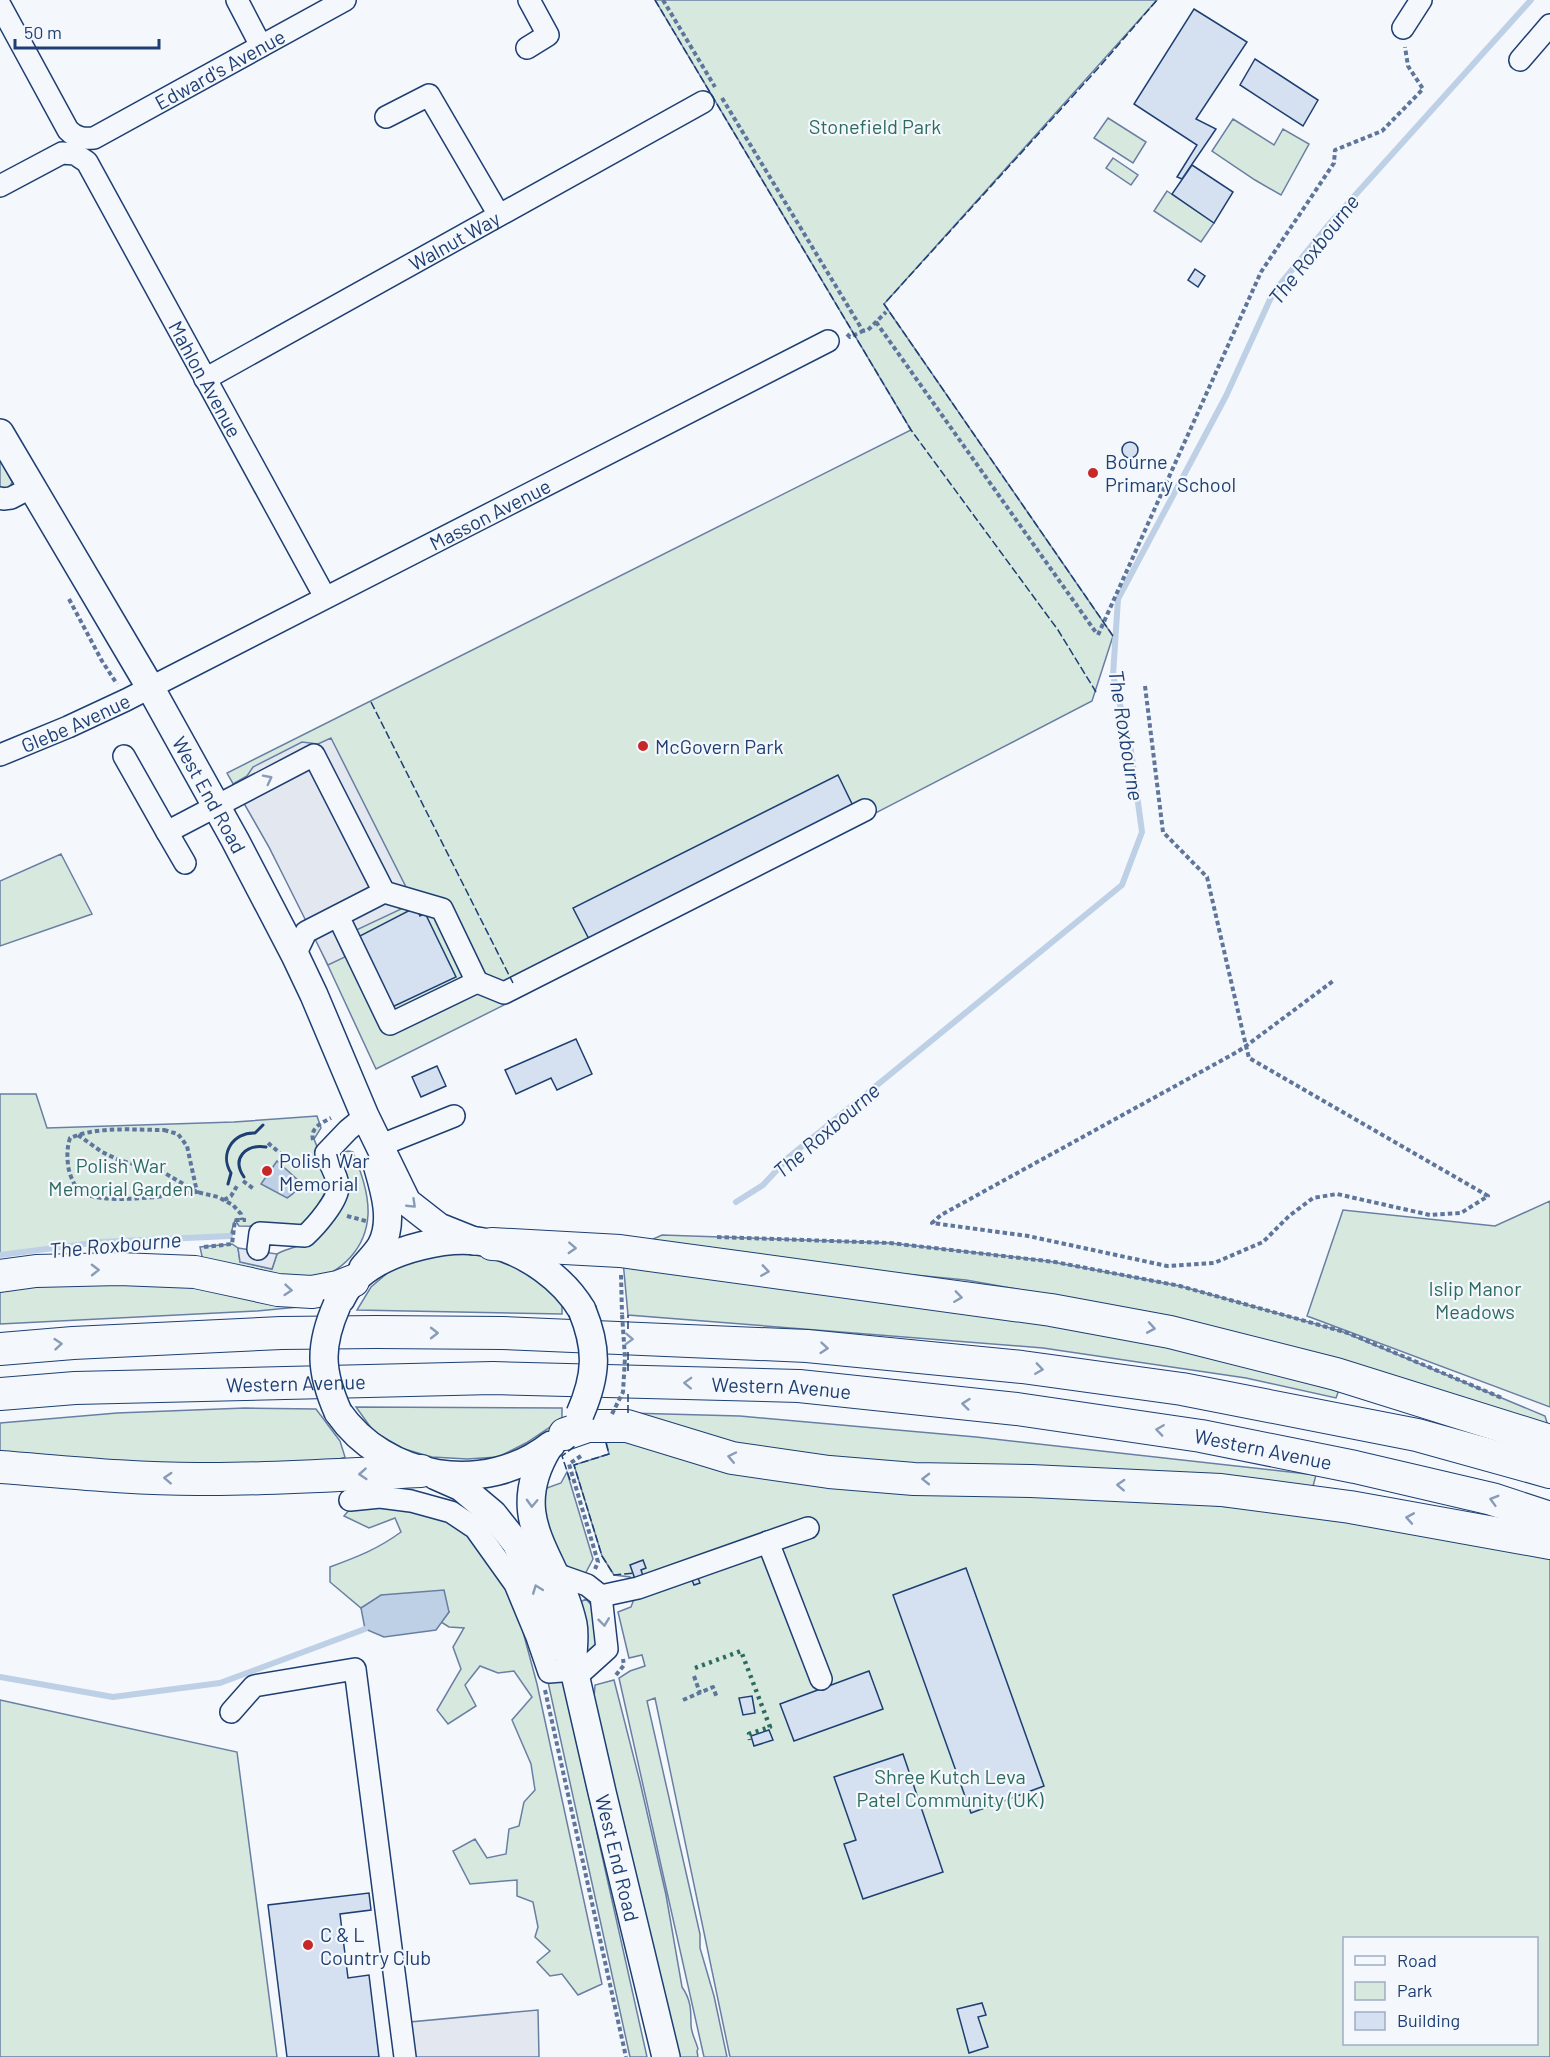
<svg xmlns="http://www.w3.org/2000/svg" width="1550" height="2057" font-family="Barlow,sans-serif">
  <rect width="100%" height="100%" fill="#f4f7fb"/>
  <path fill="#d7e8df" stroke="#687fa3" stroke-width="1.5" fill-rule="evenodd" d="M655,0H1157L884,304L1113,636L1092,701L520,997L376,1069L311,929L269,847L227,773L911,430Z
    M1108,118L1146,142L1133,163L1094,138Z
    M1233,119L1274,145L1283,129L1309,144L1281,195L1255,180L1212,151Z
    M1113,158L1138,175L1131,185L1106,168Z
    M1167,191L1214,223L1201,242L1154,211Z
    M0,460L12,482L9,489H0Z
    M61,854L92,914L0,946V881Z
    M0,1094H36L47,1128L234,1122L317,1116L321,1128L314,1139L333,1187L305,1227L239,1226L235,1220L230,1236L100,1242L0,1255Z
    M348,1151L353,1152C361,1172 369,1194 368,1215C366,1248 342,1273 311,1280L203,1261L200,1247L232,1244L238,1248L240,1262L272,1269L277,1254C289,1247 305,1246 317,1238C327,1231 347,1203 347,1191C347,1178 340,1166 340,1154Z
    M1550,1201V1407L1307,1316L1343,1210L1495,1226Z
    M662,1235L890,1243L1048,1261L1180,1286L1341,1331L1545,1416L1549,1429L1332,1357L1157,1314L966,1280L791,1263L642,1244Z
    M437,1253C453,1253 480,1250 494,1253C512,1257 548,1288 562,1302V1314L357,1310L371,1287L391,1270Z
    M623,1261L1026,1314L1340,1387L1336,1398L1246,1378L1043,1348L628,1315Z
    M60,1282L161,1284L239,1293L299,1307L257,1311L0,1324V1287Z
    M356,1407L562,1408V1419L526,1443L498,1457L467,1459L432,1457L404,1449L374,1432Z
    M245,1408L316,1409L340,1441L345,1457L330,1463L215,1469L0,1455V1423L117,1413Z
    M628,1413L740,1416L976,1437L1316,1475L1312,1490L884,1464L781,1452L692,1435Z
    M605,1437L1180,1502L1290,1513L1550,1552V2057H730L655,1698L647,1701L700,1934V1948L714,1996L727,2057H704L619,1678L630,1671L645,1666L642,1655L629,1658L618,1612L631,1607L634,1599L630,1577L614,1575L602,1556L574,1465L609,1454ZM1344,1938H1536V2044H1344Z
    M567,1472L593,1559L584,1576L562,1563L545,1530L544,1489L561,1483Z
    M356,1502L402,1503L473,1532L515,1602L537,1684L602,1984L578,1995L562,1974L550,1976L537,1962L550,1951L535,1937L538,1927L533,1902L517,1896V1880L470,1884L453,1851L475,1839L487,1858L506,1854L509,1829L519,1826L524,1802L535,1790L531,1764L512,1720L532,1697L514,1671L498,1673L480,1666L465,1685L476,1706L448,1724L437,1710L461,1669L453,1647L464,1628L449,1627L441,1622L449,1612L382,1595L361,1608L330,1582V1567C357,1557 378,1549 401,1532L395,1518L369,1528L344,1516Z
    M586,1599L593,1607L598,1641L592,1651L585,1654L573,1606Z
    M614,1680L640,1782L666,1895L682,1987C691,2000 691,2010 691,2025C691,2033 696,2041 698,2049L697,2051L698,2057H674L594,1698L595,1685Z
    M563,1681L647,2057H630L548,1682Z
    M0,1700L237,1752L277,2057H0Z"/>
  <path fill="#e3e8f0" stroke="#687fa3" stroke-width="1.5" d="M331,738L414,903L337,939L345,957L328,965L269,847L233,784L247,776L253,767L302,742L318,744Z
    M238,1248L277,1254L272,1269L240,1262Z
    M538,2010L539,2057H414L410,2022Z"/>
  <path fill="#bed0e5" stroke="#687fa3" stroke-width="1.5" d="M277,1161L299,1181C297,1190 295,1193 287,1198L261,1184Z
    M444,1590L449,1612L436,1630L384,1637L365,1629L361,1608L381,1595Z"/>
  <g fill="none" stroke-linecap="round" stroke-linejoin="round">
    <path stroke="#bed0e5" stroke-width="6" d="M736,1202L763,1185L789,1157L1122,885L1142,832L1131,751L1113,675L1118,599L1226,396L1273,293L1331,222L1531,0
      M0,1255L100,1242L230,1236
      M0,1677L113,1697L220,1683L365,1629"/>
  </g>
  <path fill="#d5e0f0" stroke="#1d3f73" stroke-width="1.5" d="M1194,9L1247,42L1196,119L1216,129L1182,179L1177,177L1197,145L1134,104Z
    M1255,59L1318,100L1303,126L1240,85Z
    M1192,165L1233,192L1214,223L1172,194Z
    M1195,269L1205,276L1198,287L1188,280Z
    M1122 450a8 8 0 1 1 16 0a8 8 0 1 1-16 0Z
    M838,775L854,808L590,941L573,908Z
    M416,907L420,916L425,913L456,977L388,1009L354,939Z
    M576,1039L592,1074L557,1090L551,1078L516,1094L505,1070Z
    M437,1066L446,1086L421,1097L412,1077Z
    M643,1560L646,1568L641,1570L643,1576L635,1579L630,1565Z
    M966,1568L1044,1786L971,1813L893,1595Z
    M698,1578L700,1583L694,1585L692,1580Z
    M869,1671L883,1709L794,1741L780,1704Z
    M752,1696L755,1713L743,1715L739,1698Z
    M769,1730L773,1740L754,1746L751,1736Z
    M903,1754L943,1872L863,1899L844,1844L856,1840L834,1777Z
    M369,1893L371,1910L340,1914L348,1978L369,1975L379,2057H287L268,1905Z
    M982,2003L986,2015L978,2017L988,2047L969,2053L957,2009Z"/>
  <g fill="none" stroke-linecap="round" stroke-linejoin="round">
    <g stroke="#1d3f73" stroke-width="24">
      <g id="minor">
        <path d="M237,0L261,46"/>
        <path id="s1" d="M0,5L68,130C76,138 83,139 94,138L345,0"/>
        <path d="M1403,28L1421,0"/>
        <path d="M527,48L548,35L529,0"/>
        <path d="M1520,60L1550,25"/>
        <path d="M386,117L429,95L499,215"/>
        <path id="s2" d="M0,186L62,153L75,154L87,162L325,597"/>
        <path id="s3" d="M205,379L703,102"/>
        <path d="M0,498L3,499L11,498L32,487"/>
        <path id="s4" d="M0,755L68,727L126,700L828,341"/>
        <path d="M124,756L167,832L314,755L384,892L306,932L295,955"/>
        <path d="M167,832L185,863"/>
        <path d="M338,916L390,1024L477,982L442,909L384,892"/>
        <path d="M477,982L504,993L865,810"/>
        <path d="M379,1146L454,1116"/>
        <path d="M258,1249L260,1233L305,1236C315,1227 340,1199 338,1185C337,1175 329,1163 326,1153L348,1130L365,1116"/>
        <path d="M350,1500L380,1497L411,1501L451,1512L475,1528L515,1584L537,1637L549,1672L574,1670"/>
        <path d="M768,1542L821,1679"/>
        <path d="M553,1573L587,1585L601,1596L607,1649L576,1677"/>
        <path d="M601,1596L638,1588L808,1528"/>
        <path d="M231,1712L254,1686L355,1669L405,2057"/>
      </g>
    </g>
    <g stroke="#1d3f73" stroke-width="30">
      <g id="major">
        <path id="s5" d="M0,433L150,687L235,840L295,955L314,995L365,1116L407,1202L439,1227L474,1241"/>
        <path d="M363,1268C369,1261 376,1254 381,1246C394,1222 385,1192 378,1168"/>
        <path d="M341,1299C345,1291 351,1282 357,1277C388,1249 452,1233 492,1244C528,1254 563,1278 582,1310"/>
        <path d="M338,1412C385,1480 485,1497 551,1445"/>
        <path id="s6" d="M548,1448C504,1521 558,1556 573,1624C576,1639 571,1655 574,1670L602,1792L666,2057"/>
        <path d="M436,1476L461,1487L493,1514L516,1543L531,1574L553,1631L572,1660"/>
      </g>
    </g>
    <g stroke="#1d3f73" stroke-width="34">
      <g id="highway">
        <path d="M492,1244L620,1251L1051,1310L1170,1332L1336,1374L1550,1441"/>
        <path d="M0,1276L36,1271L119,1269L195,1272L278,1290L312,1292L338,1287L353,1281"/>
        <path d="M0,1349L73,1343L281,1333L376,1332L502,1333L807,1346L1022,1367L1182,1389L1417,1435L1550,1472"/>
        <path id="s7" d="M0,1394L75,1388L493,1378L799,1386L1017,1409L1201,1436L1355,1467L1492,1499L1550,1518"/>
        <path d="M565,1434L588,1426H627L732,1458L829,1472L914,1479L1031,1481L1221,1490L1350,1507L1550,1543"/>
        <path d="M0,1467C65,1472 131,1479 197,1479C272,1480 346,1474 421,1471"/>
      </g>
    </g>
    <path stroke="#5e769c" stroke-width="4" stroke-dasharray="4.5 3" stroke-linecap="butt" d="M663,0L715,87
      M722,98L863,331L868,330L886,312
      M876,322L1097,634
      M847,334L850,337L863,331
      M69,599L102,661L117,684
      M1098,635L1261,272L1334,163L1335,150L1382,131L1423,89L1408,66L1405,47
      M1145,686L1163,832L1207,877L1246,1046L1249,1058L1488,1196L1461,1213L1430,1215L1337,1194L1313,1198L1289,1216L1263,1242L1214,1263L1167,1266L1028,1236L932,1223L941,1215L1237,1052L1246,1046L1333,981
      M164,1130L178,1134L187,1146L197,1192C173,1195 96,1207 79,1190C73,1184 69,1173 68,1165C67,1154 67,1148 70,1138C98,1126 134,1130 164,1130Z
      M78,1135L102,1152L119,1160L163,1172L197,1192L218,1197L233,1205L241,1214L242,1220
      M313,1140C310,1128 321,1123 331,1118
      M268,1143L280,1153
      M243,1181L254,1189
      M224,1200L231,1196L237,1186
      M347,1216L366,1221
      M717,1237L890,1243L1055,1262L1180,1286L1348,1333L1502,1398
      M204,1247L232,1244L235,1220H246
      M621,1275L622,1314
      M581,1456L569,1464L598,1562L595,1569
      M616,1675L624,1665L623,1659
      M694,1676L700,1693
      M545,1690L626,2057
      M683,1700L713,1687L717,1698"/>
    <use href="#minor" stroke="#f4f7fb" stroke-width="21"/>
    <use href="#major" stroke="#f4f7fb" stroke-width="27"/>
    <use href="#highway" stroke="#f4f7fb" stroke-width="32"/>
    <g stroke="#1d3f73" stroke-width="30" stroke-linecap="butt">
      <path id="major-bridge" d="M337,1305C319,1346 320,1371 338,1412
        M580,1414C597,1375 598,1349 582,1310"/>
    </g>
    <path stroke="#5e769c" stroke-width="4" stroke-dasharray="4.5 3" stroke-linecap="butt" d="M612,1414L623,1392L625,1358L622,1314"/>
    <use href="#major-bridge" stroke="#f4f7fb" stroke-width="27"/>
    <path stroke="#2c6c60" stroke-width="4.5" stroke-dasharray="3 4.5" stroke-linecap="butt" d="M695,1668L741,1651L770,1727L749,1734L750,1740"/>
    <path stroke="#1d3f73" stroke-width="1.5" stroke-dasharray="8 3" stroke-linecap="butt" d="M655,0L911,430L1058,630L1096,692
      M1113,636L884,304L1101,65L1157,0
      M371,702L513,983
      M628,1329V1315
      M628,1371V1350
      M628,1413V1392
      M606,1443L609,1454L574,1465L602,1556L614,1575L635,1573
      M570,1480L562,1456L575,1446"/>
    <path stroke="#1d3f73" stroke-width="3" d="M244,1177C231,1158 246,1144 266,1147
      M228,1184L231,1173C219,1154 233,1132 255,1133L263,1125"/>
  </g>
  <defs><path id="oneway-chevron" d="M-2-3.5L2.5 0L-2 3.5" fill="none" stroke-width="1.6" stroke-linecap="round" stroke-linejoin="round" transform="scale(1.5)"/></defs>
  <g stroke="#889bb7">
    <use href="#oneway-chevron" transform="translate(268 779) rotate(-27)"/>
    <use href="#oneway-chevron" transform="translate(412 1204) rotate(44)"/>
    <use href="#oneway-chevron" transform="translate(572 1248) rotate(3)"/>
    <use href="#oneway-chevron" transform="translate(95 1270) rotate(-1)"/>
    <use href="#oneway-chevron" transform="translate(765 1271) rotate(8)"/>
    <use href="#oneway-chevron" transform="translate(288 1290) rotate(5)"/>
    <use href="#oneway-chevron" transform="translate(958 1297) rotate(8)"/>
    <use href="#oneway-chevron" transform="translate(1151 1328) rotate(10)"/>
    <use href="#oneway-chevron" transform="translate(434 1333)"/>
    <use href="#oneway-chevron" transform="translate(629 1339) rotate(2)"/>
    <use href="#oneway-chevron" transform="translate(58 1344) rotate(-5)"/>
    <use href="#oneway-chevron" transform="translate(824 1348) rotate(5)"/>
    <use href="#oneway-chevron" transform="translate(1039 1369) rotate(8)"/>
    <use href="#oneway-chevron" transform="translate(688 1383) rotate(-178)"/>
    <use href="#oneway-chevron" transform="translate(966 1404) rotate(-174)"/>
    <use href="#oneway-chevron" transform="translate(1160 1430) rotate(-172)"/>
    <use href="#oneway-chevron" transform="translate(732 1457) rotate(-168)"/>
    <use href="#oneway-chevron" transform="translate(363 1474) rotate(176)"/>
    <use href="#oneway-chevron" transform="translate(168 1478) rotate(-177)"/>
    <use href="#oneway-chevron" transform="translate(926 1479) rotate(-179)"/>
    <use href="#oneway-chevron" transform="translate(1121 1485) rotate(-177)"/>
    <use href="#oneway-chevron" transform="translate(1494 1500) rotate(-164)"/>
    <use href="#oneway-chevron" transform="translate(532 1503) rotate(92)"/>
    <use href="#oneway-chevron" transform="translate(1410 1518) rotate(-170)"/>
    <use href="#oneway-chevron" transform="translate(537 1589) rotate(-111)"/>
    <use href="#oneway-chevron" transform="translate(604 1622) rotate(83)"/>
  </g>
  <g fill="#c62828" stroke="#f4f7fb" stroke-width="2">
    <circle cx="1093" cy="473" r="6"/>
    <circle cx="643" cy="746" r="6"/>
    <circle cx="267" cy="1171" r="6"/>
    <circle cx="308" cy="1945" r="6"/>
  </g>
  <g text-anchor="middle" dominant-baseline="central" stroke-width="4.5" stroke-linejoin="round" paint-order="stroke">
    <g font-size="20" fill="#1d3f73" stroke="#f4f7fb">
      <text stroke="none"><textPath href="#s1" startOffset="314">Edward's Avenue</textPath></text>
      <text stroke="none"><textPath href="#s3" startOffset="285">Walnut Way</textPath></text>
      <text stroke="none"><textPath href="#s2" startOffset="345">Mahlon Avenue</textPath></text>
      <text stroke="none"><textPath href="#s4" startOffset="546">Masson Avenue</textPath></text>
      <text stroke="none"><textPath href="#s4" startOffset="82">Glebe Avenue</textPath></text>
      <text stroke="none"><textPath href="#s5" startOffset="418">West End Road</textPath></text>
      <text stroke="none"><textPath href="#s7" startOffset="296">Western Avenue</textPath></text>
      <text stroke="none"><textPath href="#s7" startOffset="782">Western Avenue</textPath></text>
      <text stroke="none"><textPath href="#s7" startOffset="1268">Western Avenue</textPath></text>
      <text stroke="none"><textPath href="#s6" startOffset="426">West End Road</textPath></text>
    </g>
    <g font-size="20" fill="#2c6c60" stroke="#f4f7fb">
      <text x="875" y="126">Stonefield Park</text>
      <text x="121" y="1165">Polish War<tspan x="121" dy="23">Memorial Garden</tspan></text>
      <text x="1475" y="1288">Islip Manor<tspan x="1475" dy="23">Meadows</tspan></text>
      <text x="950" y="1776">Shree Kutch Leva<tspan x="950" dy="23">Patel Community (UK)</tspan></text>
    </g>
    <g font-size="20" fill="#1d3f73" stroke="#f4f7fb" text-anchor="start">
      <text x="1105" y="461">Bourne<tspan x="1105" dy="23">Primary School</tspan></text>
      <text x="655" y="746">McGovern Park</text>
      <text x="279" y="1160">Polish War<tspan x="279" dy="23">Memorial</tspan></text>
      <text x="320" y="1934">C &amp; L<tspan x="320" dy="23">Country Club</tspan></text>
    </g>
    <g font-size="21" font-style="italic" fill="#1d3f73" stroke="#f4f7fb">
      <text transform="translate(1313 249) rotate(-52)">The Roxbourne</text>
      <text transform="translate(1127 735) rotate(81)">The Roxbourne</text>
      <text transform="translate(826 1130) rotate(-41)">The Roxbourne</text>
      <text transform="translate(115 1244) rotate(-5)">The Roxbourne</text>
    </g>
  </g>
  <rect x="1343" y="1937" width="195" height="108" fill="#f4f7fb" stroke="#9eadc5" stroke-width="1.5"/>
  <rect x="1355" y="1956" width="30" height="9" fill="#f4f7fb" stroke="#9eadc5" stroke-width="1.5"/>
  <text x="1397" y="1967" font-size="18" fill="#1d3f73">Road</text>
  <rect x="1355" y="1982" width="30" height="18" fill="#d7e8df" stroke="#9eadc5" stroke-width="1.5"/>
  <text x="1397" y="1997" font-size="18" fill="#1d3f73">Park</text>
  <rect x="1355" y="2012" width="30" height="18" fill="#d5e0f0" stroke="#9eadc5" stroke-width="1.5"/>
  <text x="1397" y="2027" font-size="18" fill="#1d3f73">Building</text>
  <path d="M15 39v9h144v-9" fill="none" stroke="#1d3f73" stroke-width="3"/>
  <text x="24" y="39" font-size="18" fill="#1d3f73" stroke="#f4f7fb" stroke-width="4.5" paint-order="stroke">50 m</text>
</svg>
